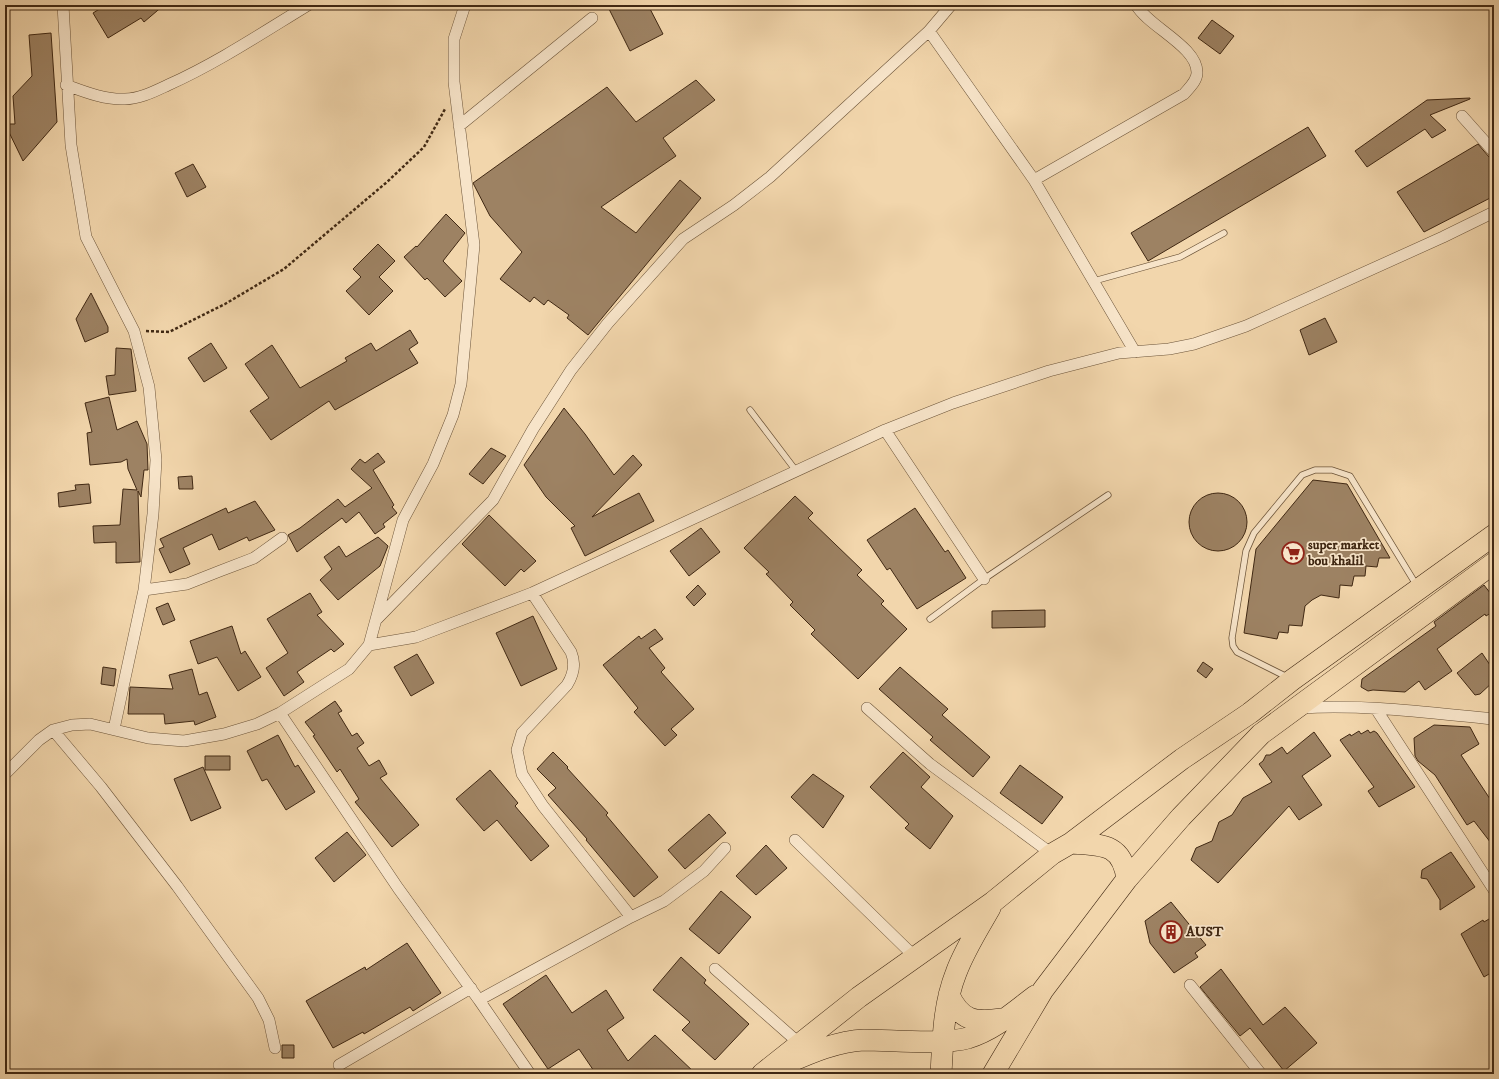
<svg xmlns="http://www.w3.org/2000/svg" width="1499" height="1079" font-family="'IM FELL DW Pica',serif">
  <rect width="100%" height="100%" fill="#f2d6ac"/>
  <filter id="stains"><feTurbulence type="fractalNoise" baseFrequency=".005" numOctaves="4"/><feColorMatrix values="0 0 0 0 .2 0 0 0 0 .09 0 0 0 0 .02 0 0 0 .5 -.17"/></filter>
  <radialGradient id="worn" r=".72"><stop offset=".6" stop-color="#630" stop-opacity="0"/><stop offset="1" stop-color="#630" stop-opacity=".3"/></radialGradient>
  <path fill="#9d8263" stroke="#402813" d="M106,5H164L144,22L141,18L108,38L93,13Z
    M607,5H648L663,34L630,51Z
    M1212,20L1234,36L1220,54L1198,38Z
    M51,33L57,122L23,161L5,124H15L13,96L32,76L29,35Z
    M696,80L715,100L663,138L676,156L601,207L636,233L680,180L701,198L588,335L567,318L569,315L548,300L544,305L534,297L530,302L500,279L522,252L490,216L473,183L607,87L636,122Z
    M1470,98V99L1430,115L1446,130L1432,138L1425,129L1367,167L1355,151L1427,100Z
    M1308,127L1326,156L1148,261L1131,233Z
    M1478,144L1489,157L1494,159V196L1424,232L1397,192Z
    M193,164L206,187L187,197L175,173Z
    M446,214L465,233L443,261L462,281L445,297L427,278L425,280L404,257L416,246L417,247Z
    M378,244L395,261L379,277L393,291L369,315L346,291L361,277L353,269Z
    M91,293L108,327V332L85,342L76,319Z
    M1325,318L1337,342L1309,355L1300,330Z
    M410,330L418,343L409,349L418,363L335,410L329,401L271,440L250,411L269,398L245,364L272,345L300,388L347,361L345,358L371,343L376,351Z
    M211,343L227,368L204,382L188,358Z
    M116,348L131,349L136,391L109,395L106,376L115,375Z
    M109,397L117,430L137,421L147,444L148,470H144L141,497L138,491L140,562L116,563V542L94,543L93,526L120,525L123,489L137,490L128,469L127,459L121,462L90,465L87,433L92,432L85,403Z
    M564,408L585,434L614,475L633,455L642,465L592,517L639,493L654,521L585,556L571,528L575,526L546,497L524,465Z
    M491,448L506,456L483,484L469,474Z
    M378,453L385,462L373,470L394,505L392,507L397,513L383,524L385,527L375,534L359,512L346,523L342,518L297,552L288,535L300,528L338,499L345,507L372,488L351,469L360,459L365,463Z
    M192,476L193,489H179L178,477Z
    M1313,480L1347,484L1390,558H1379L1377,567L1366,566L1365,576H1354L1352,586L1340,585L1339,598L1321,595L1312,600L1305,606L1302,626L1289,625L1288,633L1279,632L1277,639L1244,633L1256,549Z
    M89,484L91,503L59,507L58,493L76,490L75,485Z
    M1189 522a29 29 0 1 1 58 0a29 29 0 1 1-58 0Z
    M795,496L813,513L808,518L862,570L857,575L884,601L881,604L907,629L858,679L811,634L815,630L790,605L793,602L766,574L769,572L744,548Z
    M255,501L275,530L249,541L247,537L219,550L212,534L183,548L190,564L170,573L159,549L164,547L160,539L226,508L228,513Z
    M915,508L945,552L948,550L966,578L917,609L890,568L887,570L867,540Z
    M489,515L536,561L524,572L521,569L505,586L462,544Z
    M701,528L720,552L689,576L670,551Z
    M378,537L388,546L380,566L338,600L320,580L332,569L324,557L339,546L346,557Z
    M698,585L706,594L694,606L686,597Z
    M1484,585L1494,598V611L1486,616L1485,614L1437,649L1452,671L1425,690L1419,681L1405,692L1373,690L1368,691L1361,687L1362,679L1436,626L1434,622Z
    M310,593L322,612L317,615L344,644L334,652L331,649L297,672L304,682L284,696L266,668L288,653L267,619Z
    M168,603L175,620L163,625L156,608Z
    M1045,610V627L992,628V611Z
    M533,616L557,669L521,686L496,633Z
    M232,626L241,654L245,651L261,677L238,691L217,657L198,664L190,641Z
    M655,629L663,639L649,648L665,668L661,672L694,709L671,729L677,735L665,746L634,712L638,708L603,665L639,636L641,639Z
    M1482,653L1494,671V681L1480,694L1475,695L1457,673Z
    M417,654L434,683L411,696L394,667Z
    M1203,662L1213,669L1206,678L1197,671Z
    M103,667L116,669L114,686L101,684Z
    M900,667L948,709L942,715L990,757L973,777L930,740L933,737L879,689Z
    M192,669L199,695L207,692L216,717L195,725L194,721L165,724L164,714H128L130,687L173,689L169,675Z
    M335,701L342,711L338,713L352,736L357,733L364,743L357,748L369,766L379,760L387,774L380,778L419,825L392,847L355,802L359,799L340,769L337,772L313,736L315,735L305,722Z
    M1434,725L1470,727L1479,744L1461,755L1494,805V847L1474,821L1467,825L1435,775L1418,761L1415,756L1414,738Z
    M1368,730L1370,733L1374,731L1377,733L1415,787L1379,807L1368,791L1374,787L1340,740L1350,734L1351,736L1359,731L1361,734Z
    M1314,732L1331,756L1302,776L1322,805L1299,820L1289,806L1218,883L1191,860L1196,848L1212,841L1219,822L1232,815L1243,798L1272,782L1259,764L1263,761L1266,755H1270L1282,747L1287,754Z
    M278,735L295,767L298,765L315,792L286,810L267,779L262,781L247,751Z
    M553,752L568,767L567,768L608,813L606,815L658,877L634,897L586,840L587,839L548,795L556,788L537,769Z
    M903,752L930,777L921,787L953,816L930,849L905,828L909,824L870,787Z
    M205,756H230V770H205Z
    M1020,765L1063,797L1042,824L1000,793Z
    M203,767L221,808L191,821L174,779Z
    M490,770L518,803L515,806L549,846L531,861L497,820L484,831L456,799Z
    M813,774L844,796L823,828L791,797Z
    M709,814L726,833L685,869L668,850Z
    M347,832L366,855L334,882L315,858Z
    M766,845L787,868L756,895L736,876Z
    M1451,852L1475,887L1440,910V900L1427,879L1421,878L1422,870Z
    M721,891L751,917L719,954L689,929Z
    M1171,902L1206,945L1195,953L1198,957L1174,973L1150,943L1145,921Z
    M1494,916V971L1484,977L1461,934L1483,920L1484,922Z
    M407,943L441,993L413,1011L410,1007L364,1034L363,1032L333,1048L306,1001L365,967L366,970Z
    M681,957L706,980L704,983L749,1024L715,1060L682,1030L690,1022L653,990Z
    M1221,969L1263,1025L1285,1007L1317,1043L1284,1071L1250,1028L1240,1036L1200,987Z
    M546,975L572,1013L606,990L624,1018L607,1030L628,1061L655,1035L696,1074H596L579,1049L548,1069L503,1004Z
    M282,1045H294V1058H282Z"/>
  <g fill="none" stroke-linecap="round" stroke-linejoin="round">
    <g stroke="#6c5439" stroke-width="7">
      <path id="lane" d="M1094,281L1180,257L1224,233
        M750,410L797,472
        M930,619L984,579L1108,495
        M1287,677L1237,652L1233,646L1232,638L1246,551L1254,533L1302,475L1315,470H1332L1350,476L1417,586"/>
    </g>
    <g stroke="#6c5439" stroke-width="12">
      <path id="street" d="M63,5L71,145L86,237L134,331L149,387L156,460L153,514L144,590L114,729
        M929,31L1034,180L1135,352
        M66,85C85,92 105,100 125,99C140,99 155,91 168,85C217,63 262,33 308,5
        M1462,116L1494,152
        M459,126L592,18
        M1034,180L1184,94C1189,88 1197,81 1197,73C1198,47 1149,27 1136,5
        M885,430L984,579
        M144,590L187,584L220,571L254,558L282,538
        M532,593L571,652C576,664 574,674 567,685L522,733L517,750L522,774L543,806L631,917
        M377,619L493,500L533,429L571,370L608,323L683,239L734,205L770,177L929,31L951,5
        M369,645L403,520L433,464L453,415L461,384L474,245L454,82V39L465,5
        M867,708L930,764L1052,854
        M1301,708C1365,704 1430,713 1494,719
        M1376,709L1494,890
        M280,713L398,888L479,1000L530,1074
        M53,730L101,787L177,886L258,998L269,1020L275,1048
        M5,774L39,740L53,730L72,725L90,724L148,738L184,741L224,734L257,724L280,713L349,669L369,645L416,637L532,593L885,430L953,403L1049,371L1119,353L1169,349L1194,344L1246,326L1443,237L1494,212
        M795,840L915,957
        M715,969L800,1044
        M1190,985L1261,1074
        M479,1000L631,917L664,901L704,871L725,848
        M339,1065L471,988"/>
    </g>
    <g stroke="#402813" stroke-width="22">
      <path id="highway" d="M1071,843C1102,845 1122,843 1127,879
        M949,995C961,1021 975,1023 1002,1019
        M785,1064C808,1054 837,1041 864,1040C892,1040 942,1045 968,1038C994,1030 1014,1012 1035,996
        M762,1074L859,997L993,902L1052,854L1071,843L1182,759L1250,713L1292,680L1494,535
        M941,1074C943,1040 943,1006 956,973C964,951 978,929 990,908
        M993,1074L1043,990L1127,879L1181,817L1261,734L1494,563"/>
    </g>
    <path stroke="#402813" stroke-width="2.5" stroke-dasharray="3 2" stroke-linecap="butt" d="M146,331L169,332L225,304L284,269L387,182L424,147L445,109"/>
    <use href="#lane" stroke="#f7e4c9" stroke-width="5.5"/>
    <use href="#street" stroke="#f7e4c9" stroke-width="11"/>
    <use href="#highway" stroke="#f2d6ac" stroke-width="21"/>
  </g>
  <defs>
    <g id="supermarket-ring" transform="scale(1.15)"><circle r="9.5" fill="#f7e4c9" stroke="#8f2418" stroke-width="1.5"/><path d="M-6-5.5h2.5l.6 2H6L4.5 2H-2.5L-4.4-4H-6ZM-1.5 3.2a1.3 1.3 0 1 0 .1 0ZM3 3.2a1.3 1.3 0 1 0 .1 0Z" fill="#8f2418"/></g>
    <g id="building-ring" transform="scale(1.15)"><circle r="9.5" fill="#f7e4c9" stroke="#8f2418" stroke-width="1.5"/><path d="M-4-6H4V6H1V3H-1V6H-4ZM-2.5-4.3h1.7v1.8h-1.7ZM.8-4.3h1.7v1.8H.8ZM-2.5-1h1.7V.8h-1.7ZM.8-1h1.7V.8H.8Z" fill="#8f2418"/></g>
  </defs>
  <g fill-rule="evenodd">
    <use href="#supermarket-ring" x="1293" y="553"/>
    <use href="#building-ring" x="1171" y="932"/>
  </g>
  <g text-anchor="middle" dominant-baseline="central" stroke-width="3.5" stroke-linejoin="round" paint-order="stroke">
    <g font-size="14" font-weight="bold" fill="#402813" stroke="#f7e4c9" text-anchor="start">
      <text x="1308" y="545">super market<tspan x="1308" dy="16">bou khalil</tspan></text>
      <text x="1186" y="932">AUST</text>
    </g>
  </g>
  <rect width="1499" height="1079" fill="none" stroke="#f2d6ac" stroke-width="20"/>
  <rect x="6" y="6" width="1487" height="1067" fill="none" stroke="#402813" stroke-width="2"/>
  <rect x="10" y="10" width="1479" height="1059" fill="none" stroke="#402813"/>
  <rect width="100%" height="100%" filter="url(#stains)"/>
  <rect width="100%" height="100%" fill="url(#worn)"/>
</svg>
